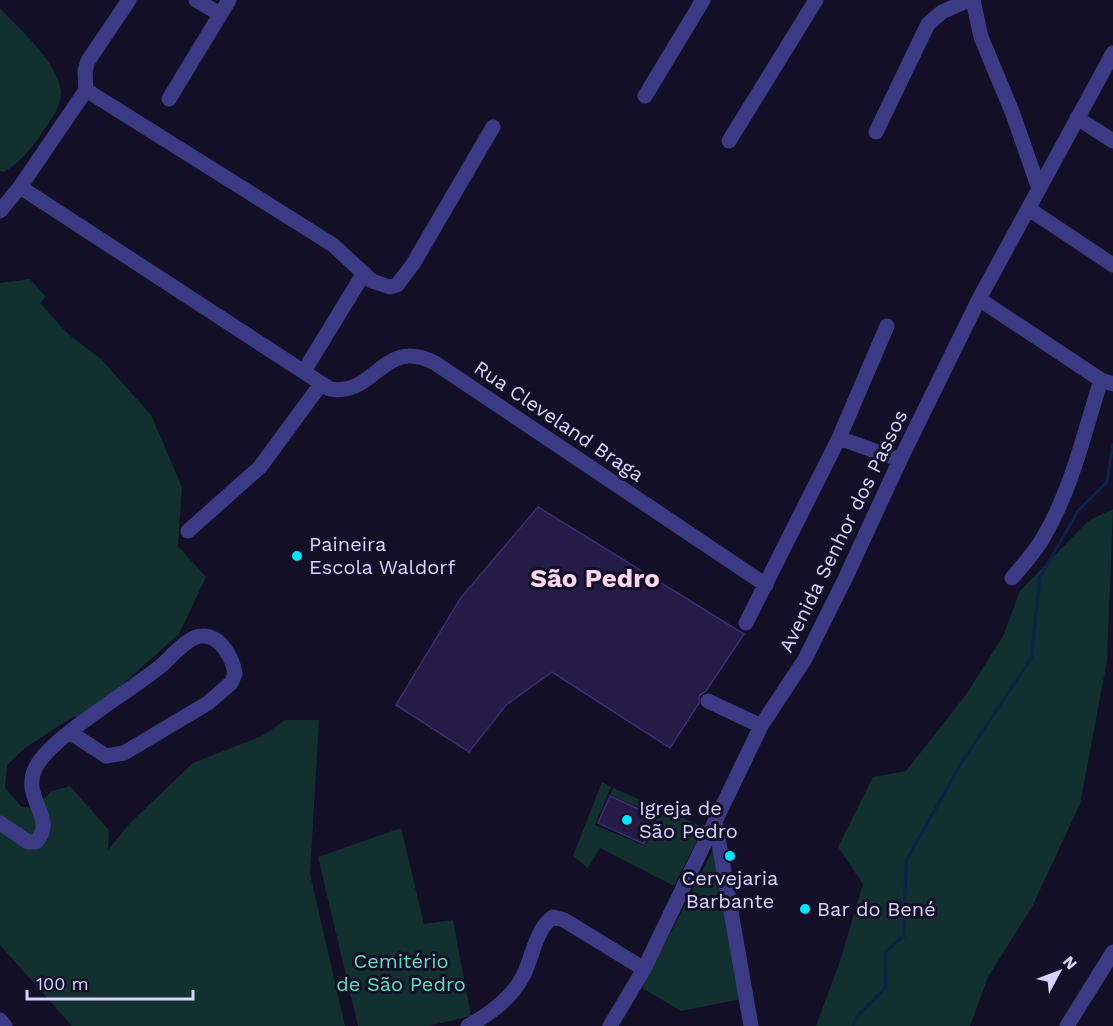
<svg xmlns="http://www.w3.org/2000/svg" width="1113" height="1026" font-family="'Work Sans',sans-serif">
  <rect width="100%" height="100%" fill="#130f26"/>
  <path fill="#12302f" d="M0,8C19,29 57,61 61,91C62,106 50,121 42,133C32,148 19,164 3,172L0,171Z
    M30,279L46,297L40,303L68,334L101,359L151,415L182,487L178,546L206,577L179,634L80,722L74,716L25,748L7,765L5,788L22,807L33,808L52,791L70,786L109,830L108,850L130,823L193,763L262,736L285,720H319L310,874L345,1026H72L0,945V283Z
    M1113,509L1107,661L1080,804L1032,907L988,977L970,1026H816L840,961L863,884L838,847L873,777L906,771L965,696L1003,636L1020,591L1088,521Z
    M602,782L611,787L595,825L645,846L658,816L610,795L613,788L704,827L674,886L600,848L588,868L573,856Z
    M401,828L424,924L453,920L471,1016L428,1026H358L318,857Z
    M714,848L742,999L681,1011L642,988Z"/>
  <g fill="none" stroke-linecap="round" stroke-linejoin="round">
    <path stroke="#0c2248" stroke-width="3" d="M853,1026L858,1015L886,987L885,952L904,936L906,861L960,765L1031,659L1040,577L1078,511L1107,482L1113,445"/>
  </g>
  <path fill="#241b47" stroke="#3b2d73" stroke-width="1.5" d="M538,507L744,634L706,691L699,696V703L670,748L552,672L506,705L469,752L396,705L460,599Z
    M610,796L656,817L644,844L598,823Z"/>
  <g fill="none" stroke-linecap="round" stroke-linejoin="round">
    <path stroke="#3d3a85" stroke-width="15" d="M196,0L220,14
      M973,0L981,37L1013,114L1039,189
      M86,90L333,245L372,281L390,287L397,285L413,264L493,127
      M86,90L85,71L88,61L129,0
      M645,96L703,0
      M169,99L229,0
      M1077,118L1113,141
      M876,132L928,24L942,12L969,0
      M729,141L816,0
      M20,187L330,389C376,397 382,336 435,363L766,585
      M1029,209L1113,265
      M0,211L20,187L86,90
      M979,299L1101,380L1113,384
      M304,371L364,273
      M839,438L900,460
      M188,531L260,467L321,384
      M1012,578C1023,565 1035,552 1043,538C1072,489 1084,433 1101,380
      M746,623L839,438L887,326
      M708,701L761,726
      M715,820L751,1026
      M0,823L28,842H36C59,818 18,797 37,765C54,735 131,691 162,665C172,656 188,636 202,636C221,635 233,659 235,674L231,683L208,703L124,753L106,756L71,733
      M0,1020L5,1026
      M468,1026C490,1014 512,998 523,976C532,959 536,928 553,917L564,920L644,969
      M610,1026L644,969L761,726L805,659L845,579L900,460L979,299L1113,53
      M1067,1026L1113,952"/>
  </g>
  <g fill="#00e5ff" stroke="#130f26" stroke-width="2">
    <circle cx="297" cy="556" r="6"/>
    <circle cx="627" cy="820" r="6"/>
    <circle cx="730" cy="856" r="6"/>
    <circle cx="805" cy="909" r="6"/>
  </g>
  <g text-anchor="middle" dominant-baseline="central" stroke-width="6" stroke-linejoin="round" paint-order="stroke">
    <g font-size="20" fill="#d9d4ff" stroke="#130f26">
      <text transform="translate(559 421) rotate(34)">Rua Cleveland Braga</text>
      <text transform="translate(843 531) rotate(-64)">Avenida Senhor dos Passos</text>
    </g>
    <g font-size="20" fill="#d9d4ff" stroke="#130f26" text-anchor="start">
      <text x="309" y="544">Paineira<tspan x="309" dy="23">Escola Waldorf</tspan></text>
      <text x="639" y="808">Igreja de<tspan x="639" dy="23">São Pedro</tspan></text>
      <text x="730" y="878" text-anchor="middle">Cervejaria<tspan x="730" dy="23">Barbante</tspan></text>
      <text x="817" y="909">Bar do Bené</text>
    </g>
    <g font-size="20" fill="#5fe0c0" stroke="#130f26">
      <text x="401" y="961">Cemitério<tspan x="401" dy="23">de São Pedro</tspan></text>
    </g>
    <g font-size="26" font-weight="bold" fill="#ffd6f0" stroke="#130f26">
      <text x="595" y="578">São Pedro</text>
    </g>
  </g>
  <g transform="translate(1059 972) rotate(49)" stroke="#130f26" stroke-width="4.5" paint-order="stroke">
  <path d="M0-4.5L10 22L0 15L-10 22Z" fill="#d9d4ff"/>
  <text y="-9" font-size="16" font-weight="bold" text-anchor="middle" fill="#d9d4ff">N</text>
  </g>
  <path d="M27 990v9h166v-9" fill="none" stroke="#d9d4ff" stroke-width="3"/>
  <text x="36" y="990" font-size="18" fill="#d9d4ff" stroke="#130f26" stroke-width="4.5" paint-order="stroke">100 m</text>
</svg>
